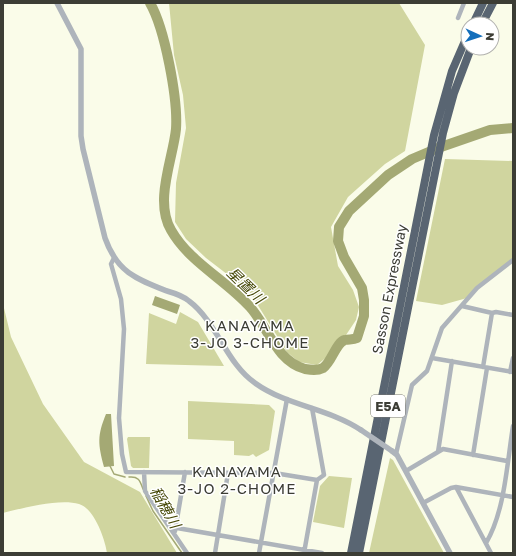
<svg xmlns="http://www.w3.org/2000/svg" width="516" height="556" font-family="'Golos Text','Noto Sans JP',sans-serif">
  <rect width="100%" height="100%" fill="#fafce9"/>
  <path fill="#d0d59f" d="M169,3H399L425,45L405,151L385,164L348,197L331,227L338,266L353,290L359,307L356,320L346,335L335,343L328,356L317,365L299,362L287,352L249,291L206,258L186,239L175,222L176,183L186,128L183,95L174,55Z
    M445,159L513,161V258L479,285L467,298L442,305L416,301Z
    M3,304L11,337L43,404L84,462L140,492L177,553H107C105,539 94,508 79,504C60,498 23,508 3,513Z
    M180,312L198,322L224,366L146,364L149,313L176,324Z
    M188,401L269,405L275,411L269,450L256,457L253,454L249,456L234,455V441L188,439Z
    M128,437H150L149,468H133L131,466L127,439Z
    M390,458L393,460L444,553H369Z
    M329,476L352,478L344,528L313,522L320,486Z"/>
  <path fill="#a4a974" d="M155,296L180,305L177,314L152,305Z
    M106,414H111L114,466L104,467C98,444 97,436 106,414Z"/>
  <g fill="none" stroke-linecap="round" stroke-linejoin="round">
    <path stroke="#a4a974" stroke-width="1.5" d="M110,466L114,474L125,477
      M129,477C139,476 140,481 143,489
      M146,496L153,511L182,553"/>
    <path stroke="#a4a974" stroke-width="10" d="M150,3C165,29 178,99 176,129C173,159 154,201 171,230C189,262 226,280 250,307C268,327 276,361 305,369C311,370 317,371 323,368C332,362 336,342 345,340C349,339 353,340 357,338L364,316V300L362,288L344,257L338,241L339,227L349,211L388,175L412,159L438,148L490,130L513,128"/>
    <path stroke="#aeb4bb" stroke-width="4.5" d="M458,18L464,3
      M114,258L111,264L121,299L124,329L119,418L122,454L126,472L274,473L317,480
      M462,306L492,313L496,312L513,315
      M432,358L513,372
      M483,367L492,313
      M510,372L513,358
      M438,452L452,361
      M396,454L412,385L427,371L442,328L477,288L513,260
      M473,455L487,368
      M406,471L443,449L507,461
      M144,472L145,491L187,553
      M456,487L491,553
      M423,503L451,488L456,487L513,497
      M177,528L322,553
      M175,531L185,472
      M486,543C505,511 507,463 513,426
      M215,553L228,473
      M259,553L287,399
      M304,553L317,480L324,475L312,408"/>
    <path stroke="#aeb4bb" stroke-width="5.5" d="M57,3L81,49V136L83,149L105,238C117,272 136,279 167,291C174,293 183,296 189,301C217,322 226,363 255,383C287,406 328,408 361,430
      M392,451L397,455L450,553"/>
    <path stroke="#596572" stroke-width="8" d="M473,24L483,3
      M482,24L493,3
      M351,553L434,135L452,71L468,34
      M359,553L443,133L454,93L471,48"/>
    <path stroke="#aeb4bb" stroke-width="5.5" d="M361,430L392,451"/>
  </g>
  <g text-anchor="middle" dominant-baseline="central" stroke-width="3" stroke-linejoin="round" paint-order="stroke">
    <rect fill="#fff" stroke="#767772" stroke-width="1" x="371" y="395" width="34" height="22" rx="3"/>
    <g font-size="13" font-weight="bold" fill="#3c3d35">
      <text x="388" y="406">E5A</text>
    </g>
    <g font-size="14" fill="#3c3d35" stroke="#fff">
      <text transform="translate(389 289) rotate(-79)">Sasson Expressway</text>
    </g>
    <g font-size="15" font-style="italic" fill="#464807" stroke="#fff">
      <text transform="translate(246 285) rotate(44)">星置川</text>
      <text transform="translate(166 507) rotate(61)">稲穂川</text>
    </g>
    <g font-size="15" letter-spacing="1" fill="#3c3d35" stroke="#fff">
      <text x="250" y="325">KANAYAMA<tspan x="250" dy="17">3-JO 3-CHOME</tspan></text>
      <text x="237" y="471">KANAYAMA<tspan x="237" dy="17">3-JO 2-CHOME</tspan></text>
    </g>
  </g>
  <rect width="516" height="556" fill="none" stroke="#3c3d35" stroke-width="8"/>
  <g transform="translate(480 36) rotate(93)"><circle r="19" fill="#ffffff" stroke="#b1b1ae"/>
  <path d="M0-3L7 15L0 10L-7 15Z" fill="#136ebb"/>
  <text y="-6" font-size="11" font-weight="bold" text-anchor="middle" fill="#3c3d35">N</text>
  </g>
</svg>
